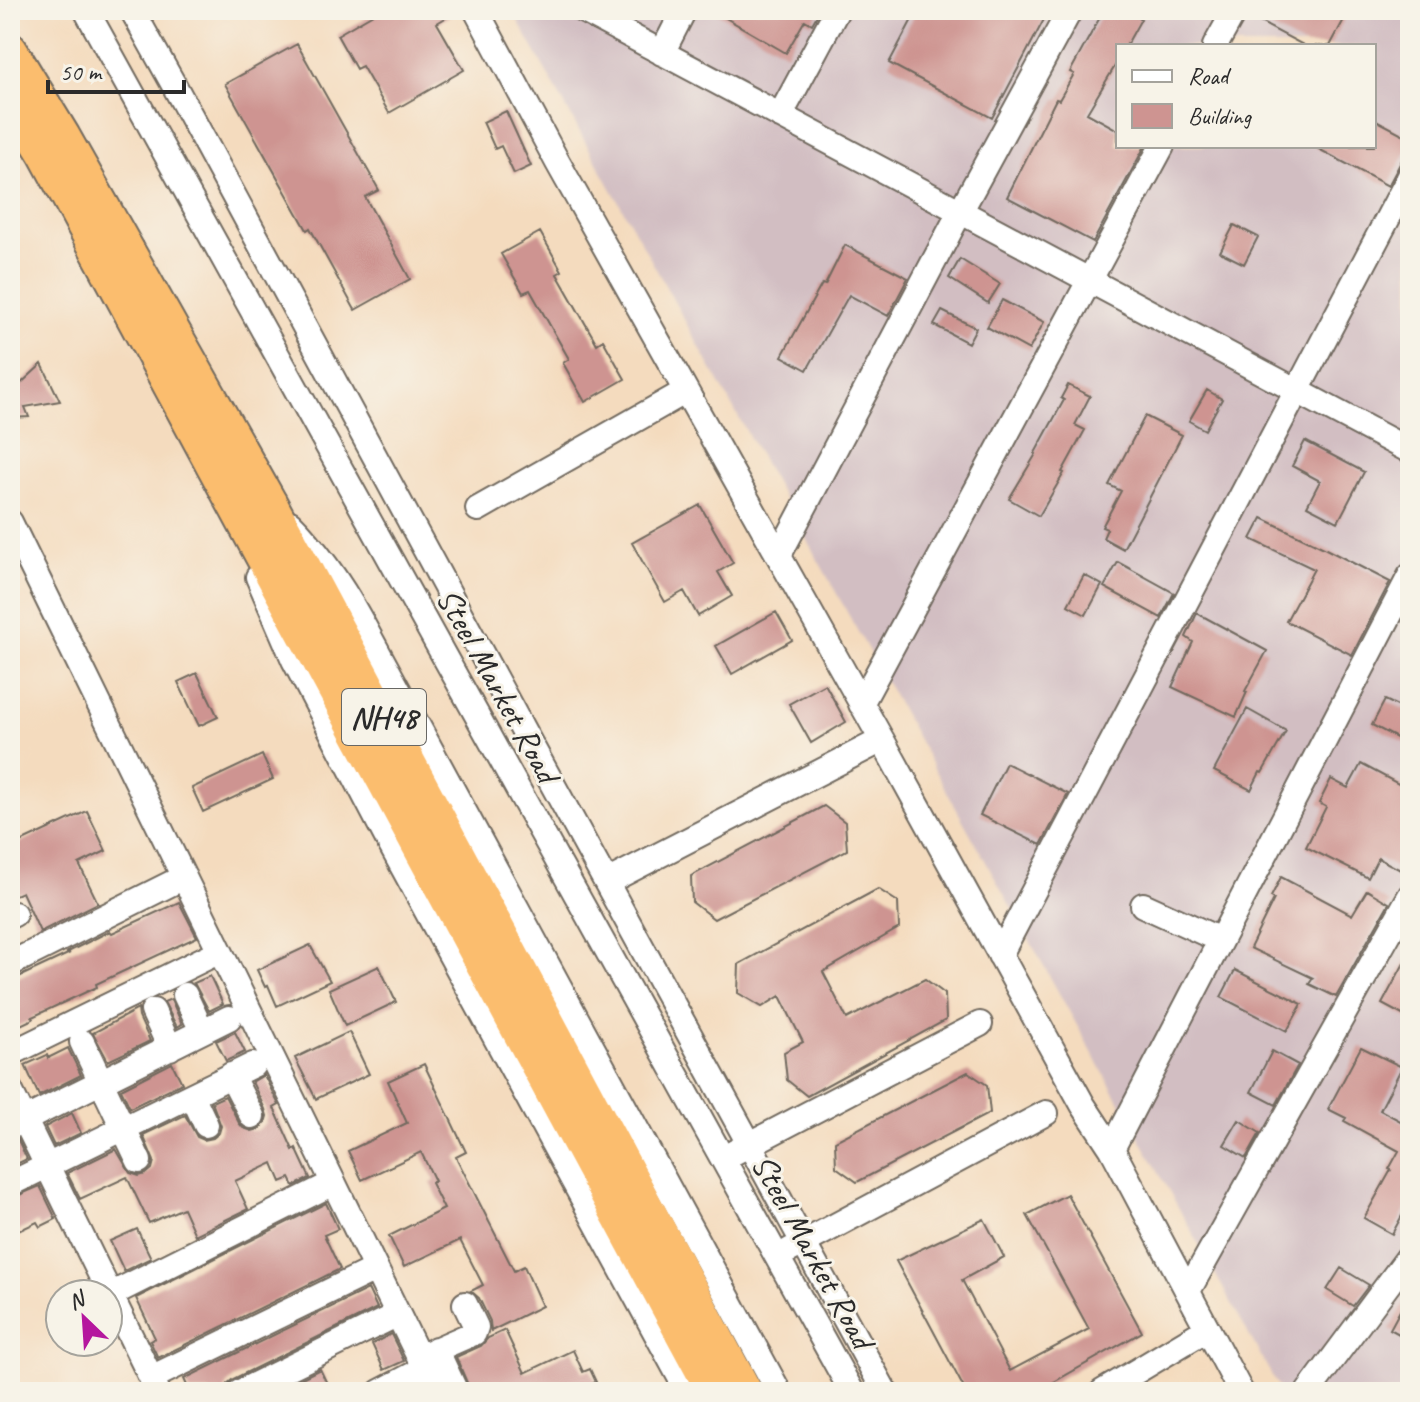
<svg xmlns="http://www.w3.org/2000/svg" width="1420" height="1402" font-family="Caveat,sans-serif">
  <rect width="100%" height="100%" fill="#f7f3e8"/>
  <filter id="ink" filterUnits="userSpaceOnUse"><feTurbulence type="fractalNoise" baseFrequency=".0125" numOctaves="2"/><feDisplacementMap in="SourceGraphic" scale="16" xChannelSelector="R" yChannelSelector="G"/><feConvolveMatrix kernelMatrix="1 2 1 2 8 2 1 2 1" color-interpolation-filters="sRGB"/></filter>
  <filter id="wash" filterUnits="userSpaceOnUse"><feTurbulence type="fractalNoise" baseFrequency=".006" numOctaves="4" result="noise"/><feDisplacementMap in="SourceGraphic" scale="32" xChannelSelector="R" yChannelSelector="G"/><feGaussianBlur stdDeviation="1.8" result="paint"/><feColorMatrix in="noise" values="0 0 0 0 0 0 0 0 0 0 0 0 0 0 0 0 0 1.4 0 .05"/><feComposite in="paint" operator="in"/></filter>
  <g filter="url(#wash)">
    <rect width="100%" height="100%" fill="#f4dbbe"/>
    <path fill="#d2bec2" fill-rule="evenodd" d="M512,10H1410V1392H1281ZM1118,46H1374V146H1118Z"/>
    <g id="blocks">
      <path fill="#ce9491" d="M380,10H459L437,23L464,70L389,113L362,66L356,69L337,35Z
        M712,10H820L812,24L805,20L786,53Z
        M917,10H1049L992,118L889,63Z
        M1104,10H1125L1141,19L1126,46H1118V61L1087,113L1118,130V146H1145L1093,242L1007,197L1056,99L1059,100L1074,74L1070,72Z
        M1266,10H1349L1330,46H1305L1260,22Z
        M297,44L379,190L365,197L410,279L355,310L310,228L307,230L225,84Z
        M506,111L531,166L514,174L501,146L495,149L483,122Z
        M1374,119L1410,138V145L1388,186L1313,146H1374Z
        M1234,225L1258,237L1244,264L1220,252Z
        M540,232L562,271L557,274L597,344L603,340L625,379L585,402L563,363L569,359L530,290L523,293L501,254Z
        M845,245L908,278L888,316L849,295L807,370L782,356L822,284L825,285Z
        M960,259L1000,284L988,303L949,278Z
        M1002,300L1044,322L1029,350L987,327Z
        M942,311L976,328L968,343L934,325Z
        M42,364L60,401L25,407L29,417L10,418V370L17,387Z
        M1068,385L1090,396L1075,425L1085,430L1062,472L1064,473L1039,516L1009,499L1036,454L1035,453L1064,400L1061,398Z
        M1207,390L1222,399L1205,430L1189,421Z
        M1145,416L1182,435L1123,549L1103,538L1107,529L1102,527L1121,491L1109,485Z
        M1305,441L1364,472L1338,522L1307,506L1320,481L1292,466Z
        M700,505L733,563L718,572L732,596L698,616L684,591L665,602L632,543Z
        M1262,518L1322,547L1390,582L1352,655L1286,621L1314,569L1251,539Z
        M1118,562L1174,593L1161,618L1104,587Z
        M1084,575L1102,585L1086,615L1068,605Z
        M776,612L792,640L732,674L716,646Z
        M1197,613L1267,651L1245,691L1247,692L1236,717L1172,687L1193,642L1186,637Z
        M197,673L218,717L199,726L178,682Z
        M825,684L846,722L811,743L789,704Z
        M1385,700L1410,712V745L1372,725Z
        M1247,709L1286,731L1262,773L1260,772L1251,790L1214,771Z
        M262,755L273,779L203,812L192,788Z
        M1006,763L1068,794L1041,845L980,815Z
        M1361,764L1410,790V875L1378,858L1368,878L1306,847L1326,807L1319,803L1331,779L1348,788Z
        M824,806L845,822L847,850L714,919L692,902L691,876Z
        M87,811L106,851L79,864L98,903L40,932L22,892L10,897V847Z
        M1281,877L1352,915L1367,890L1389,903L1336,997L1309,984L1313,978L1250,948L1274,899L1271,897Z
        M878,889L898,902L899,928L823,972L847,1019L925,979L945,994L946,1020L807,1096L787,1080L784,1052L803,1042L780,996L762,1007L738,993L739,964Z
        M179,902L197,937L96,984L97,987L32,1017L33,1019L10,1030V981L70,953H66L110,931L112,933Z
        M310,945L330,981L277,1006L268,985L265,987L257,970Z
        M1410,952V1019L1382,1004Z
        M379,966L396,1002L345,1026L329,989Z
        M1235,970L1302,1004L1287,1031L1221,997Z
        M210,976L223,1004L209,1011L194,983Z
        M171,999L182,1024L177,1027L164,1002Z
        M138,1009L139,1017L150,1041L108,1061L93,1033Z
        M235,1032L245,1052L226,1061L216,1041Z
        M349,1032L369,1074L316,1099L295,1058Z
        M1361,1047L1402,1067L1380,1110L1410,1126V1201L1392,1234L1364,1218L1391,1170L1389,1169L1399,1151L1344,1121L1346,1118L1328,1109Z
        M68,1048L81,1075L39,1096L25,1065L47,1055L48,1058Z
        M1272,1051L1298,1065L1276,1105L1251,1092Z
        M172,1063L182,1083L130,1108L121,1089Z
        M424,1064L466,1152L456,1157L514,1271L524,1266L542,1306L491,1331L490,1321L479,1298L471,1291L483,1285L460,1240L404,1267L389,1236L444,1209L431,1183L435,1181L421,1152L362,1180L348,1151L407,1123L388,1081Z
        M968,1072L987,1085L990,1113L857,1182L836,1167L835,1141Z
        M264,1075L279,1105L274,1108L293,1150L296,1148L310,1178L294,1186L290,1178L281,1182L273,1163L235,1181L248,1209L195,1235L183,1208L149,1223L127,1177L80,1199L67,1173L116,1149L130,1173L139,1176L146,1174L152,1169L154,1161L143,1135L185,1115L197,1137L204,1140L213,1138L219,1133L221,1126L212,1102L225,1096L239,1123L243,1128L252,1131L259,1129L265,1123L267,1116L265,1109L252,1082Z
        M72,1113L81,1133L54,1146L45,1127Z
        M1239,1120L1260,1133L1246,1158L1224,1145Z
        M18,1140L27,1159L10,1167V1141Z
        M40,1186L56,1219L40,1227L37,1222L10,1235V1199Z
        M1067,1194L1142,1332L1036,1392H966L896,1261L984,1219L1004,1257L962,1280L1010,1371L1089,1329L1027,1215Z
        M326,1203L338,1229L324,1235L340,1269L158,1358L150,1341L155,1338L136,1298Z
        M137,1229L151,1258L124,1271L110,1241Z
        M1341,1268L1369,1285L1353,1306L1327,1290Z
        M368,1289L377,1308L233,1379L227,1384L225,1392H190L184,1379Z
        M1410,1292V1340L1390,1329Z
        M505,1330L525,1373L573,1350L583,1372L590,1369L596,1382L575,1392H471L456,1357L481,1346L488,1338Z
        M391,1334L404,1361L384,1370L372,1344Z
        M320,1369L331,1392H274Z"/>
    </g>
  </g>
  <g filter="url(#ink)">
    <use href="#blocks" fill-opacity="0" stroke="#71695e" stroke-width="2"/>
    <g fill="none" stroke-linecap="round" stroke-linejoin="round">
      <g stroke="#71695e" stroke-width="28">
        <path id="minor" d="M86,10L852,1392
          M132,10L175,87L524,732L885,1392
          M476,10L558,163L882,740L1083,1105L1112,1149L1241,1392
          M582,10L1410,451
          M1215,46L1235,10
          M662,53L684,10
          M780,116L837,10
          M478,509L686,391
          M10,522L436,1392
          M290,523C319,552 341,585 361,621L779,1392
          M779,555L960,212L1070,10
          M258,577L294,660L387,838L688,1392
          M861,704L1162,146
          M607,882L882,740
          M1143,905L1220,940
          M10,916L14,914
          M1000,955L1410,176
          M10,964L184,877
          M185,995L202,1031
          M153,1011L170,1048
          M82,1042L139,1161
          M10,1054L220,951
          M231,1075L252,1116
          M10,1090L158,1392
          M192,1095L206,1125
          M12,1126L229,1018
          M1112,1149L1410,576
          M735,1152L980,1024
          M10,1184L253,1065
          M790,1250L1046,1113
          M1188,1291L1410,896
          M110,1295L333,1183
          M436,1349L456,1392
          M419,1357L474,1333L476,1327L465,1304
          M151,1378L375,1269
          M240,1392L398,1314
          M380,1392L424,1369
          M1102,1392L1207,1329
          M1308,1392L1410,1255"/>
      </g>
      <g stroke="#71695e" stroke-width="38">
        <path id="highway" d="M10,50L63,137L269,502L745,1392
          M10,96L45,153L714,1392"/>
      </g>
      <use href="#minor" stroke="#fff" stroke-width="24"/>
      <use href="#highway" stroke="#fbbd6e" stroke-width="34"/>
    </g>
  </g>
  <g text-anchor="middle" dominant-baseline="central" stroke-width="6" stroke-linejoin="round" paint-order="stroke">
    <rect fill="#f7f3e8" stroke="#686764" stroke-width="2" x="342" y="689" width="84" height="56" rx="6"/>
    <g font-size="32" font-weight="bold" fill="#2b2b2b">
      <text x="384" y="717">NH48</text>
    </g>
    <g font-size="34" fill="#2b2b2b" stroke="#f7f3e8">
      <text transform="translate(498 685) rotate(61)">Steel Market Road</text>
      <text transform="translate(813 1251) rotate(61)">Steel Market Road</text>
    </g>
  </g>
  <rect width="1420" height="1402" fill="none" stroke="#f7f3e8" stroke-width="40"/>
  <rect x="1116" y="44" width="260" height="104" fill="#f7f3e8" stroke="#a5a39c" stroke-width="2"/>
  <rect x="1132" y="70" width="40" height="12" fill="#ffffff" stroke="#a5a39c" stroke-width="2"/>
  <text x="1188" y="84" font-size="24" fill="#2b2b2b">Road</text>
  <rect x="1132" y="104" width="40" height="24" fill="#ce9491" stroke="#a5a39c" stroke-width="2"/>
  <text x="1188" y="124" font-size="24" fill="#2b2b2b">Building</text>
  <g transform="translate(84 1318) rotate(335)"><circle r="38" fill="#f7f3e8" stroke="#a5a39c" stroke-width="2"/>
  <path d="M0-6L14 30L0 20L-14 30Z" fill="#b5179e"/>
  <text y="-12" font-size="22" font-weight="bold" text-anchor="middle" fill="#2b2b2b">N</text>
  </g>
  <path d="M48 80v12h136v-12" fill="none" stroke="#2b2b2b" stroke-width="4"/>
  <text x="60" y="80" font-size="24" fill="#2b2b2b" stroke="#f7f3e8" stroke-width="6" paint-order="stroke">50 m</text>
</svg>
